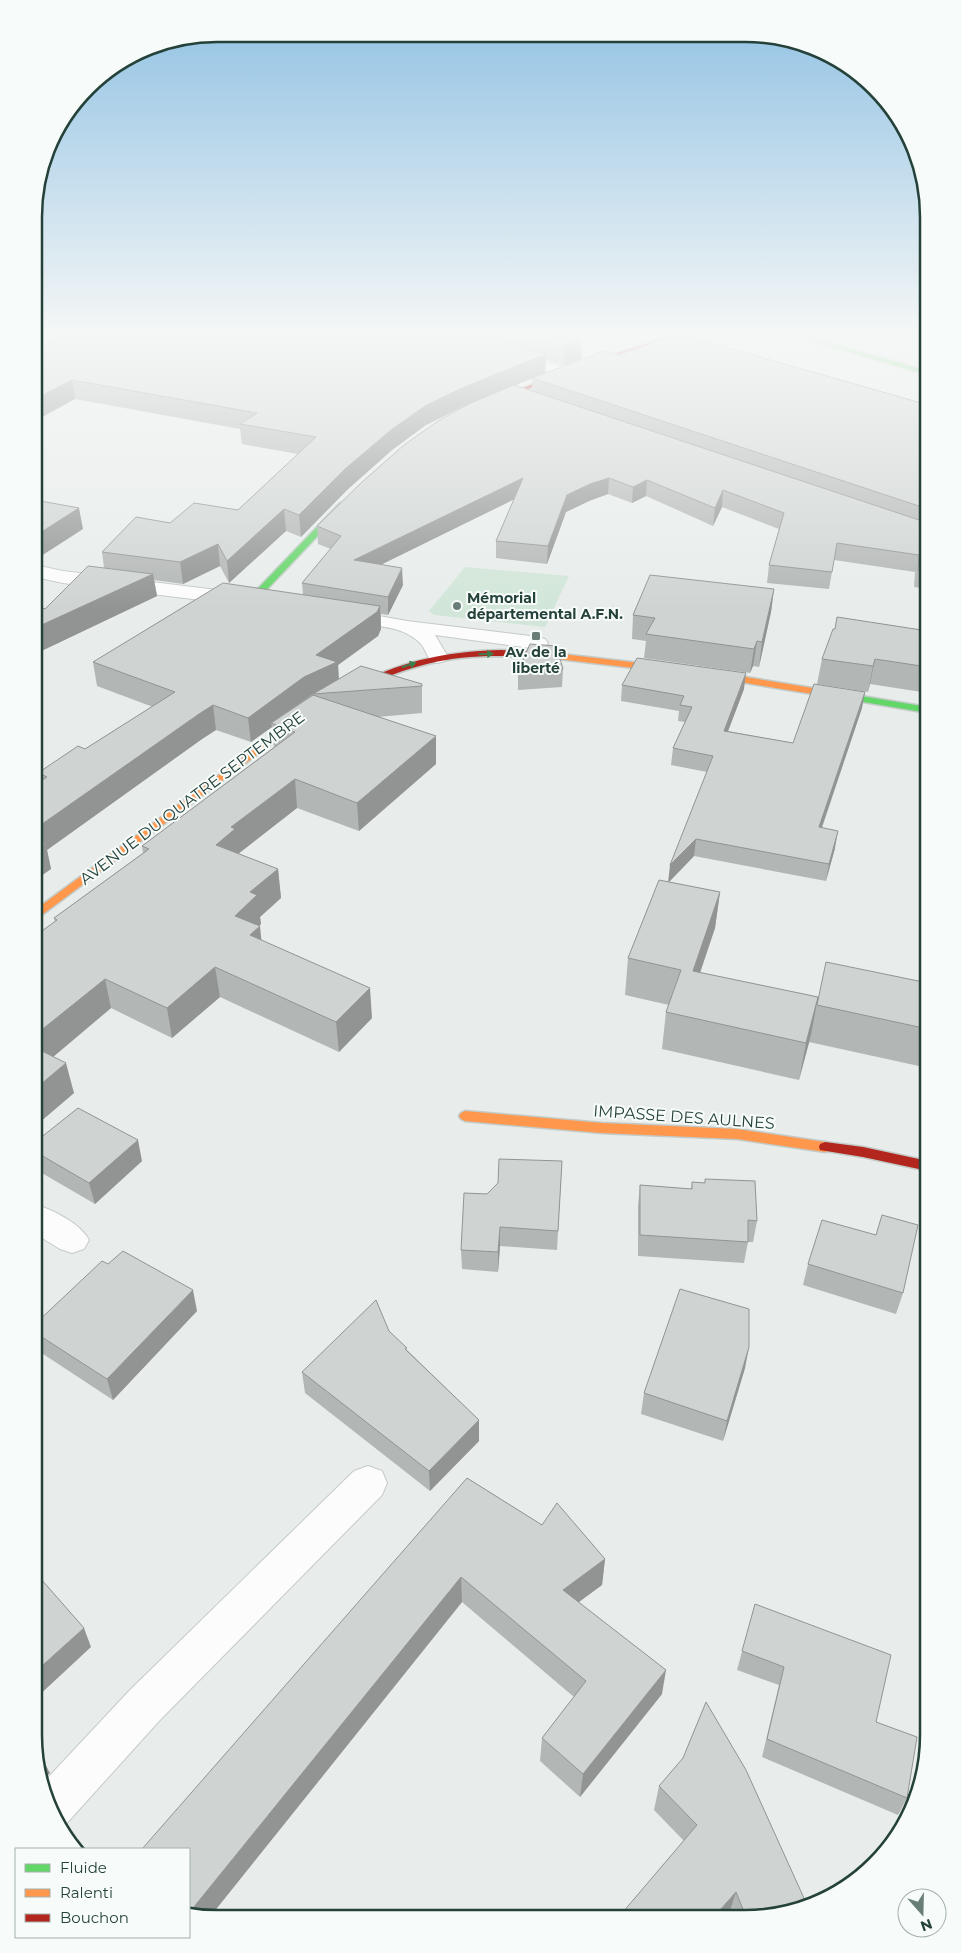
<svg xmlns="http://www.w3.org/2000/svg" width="962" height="1953" font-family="Montserrat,sans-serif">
  <rect width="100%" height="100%" fill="#e8edeb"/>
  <path fill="#d1e6d8" d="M465,567L569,576L545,627L434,615L429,611Z"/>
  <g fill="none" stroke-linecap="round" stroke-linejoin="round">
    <g stroke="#c5cac8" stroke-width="2">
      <path id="street" d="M904,336L928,337V345L906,339Z
        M510,352L569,369L571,372L569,375L564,376L505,359L503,356L505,353Z
        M35,565L63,571L241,593L248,595L251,599L248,603L241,605L63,583L35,577Z
        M345,610L407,621L538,637L545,639L548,643L545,647L538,649L435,635L448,657L445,661L438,663L431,661C427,656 425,649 421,644C401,622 364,627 338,620L335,616L338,612Z
        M34,1204C53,1210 80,1223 89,1240L84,1249L72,1253L60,1249L34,1233Z
        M368,1466L382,1471L387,1483L382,1495L160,1720L66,1824L60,1827L43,1794L42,1784L130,1690L354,1471Z"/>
    </g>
    <g stroke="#c3cbc8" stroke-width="3">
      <path id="fast" d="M795,336H804L928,371V375Z
        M340,503L347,505L255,602H249V598Z
        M831,691L928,707V713L828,696V692Z"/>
    </g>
    <g stroke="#c3cbc8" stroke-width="3">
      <path id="slow" d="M553,653L709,671L831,691L835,694L831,697L709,677L550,658V654Z
        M302,714L306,717L305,719L39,917L35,918V910Z
        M465,1111L602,1123L737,1129L825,1142L830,1144L831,1147L830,1150L825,1152L737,1139L602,1133L465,1121L461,1119L459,1116L461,1113Z"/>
    </g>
    <g stroke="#c3cbc8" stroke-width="3">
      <path id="jam" d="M669,336H677L583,367L491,404L486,403L579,365Z
        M501,650L553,653L557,656L553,659C473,652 428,656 355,691H349L348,689C354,683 364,680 372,677C414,658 456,651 501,650Z
        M825,1142L863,1147L928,1161V1171L863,1157L820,1150L819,1147L820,1144Z"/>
    </g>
    <use href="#street" fill="#fcfcfc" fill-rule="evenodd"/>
    <use href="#fast" fill="#63d668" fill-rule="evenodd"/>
    <use href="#slow" fill="#ff974d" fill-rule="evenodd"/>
    <use href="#jam" fill="#b3261e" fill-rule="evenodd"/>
  </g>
  <path fill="#b2b6b5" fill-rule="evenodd" d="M59,336H565L582,341L581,359L564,366L546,360L545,373L619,355L928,405V589L914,587L915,572L834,560L829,589L767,583L769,565L779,529L722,507L713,526L646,496L632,503L608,494L589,501L566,512L547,564L496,558V541L514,499L382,564L403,585L388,615L381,614V629L378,636L338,665L339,679L422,684V713L378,717L436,764L359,831L297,808L238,854L278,869L281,898L260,917L261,924L259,926L261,940L372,1018L339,1052L220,997L172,1038L111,1008L53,1057L74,1093L40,1122L34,1119L35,936L55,922L54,918L143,853L142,846L274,747L272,727L251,742L216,730L202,739L47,850L51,869L35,880L40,782L38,773L85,749L153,707L97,686L93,662L303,595L302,583L331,549L318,544L317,526L465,406L426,425L392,450L347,490L301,537L286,531L229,583L220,566L183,584L154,580L157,596L35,654V605L45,609L104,568L102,552L170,523L238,510L298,454L242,444L240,429L75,399L40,349ZM532,378V391L515,385Z
    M774,589L771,612L759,667L753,666L750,673L644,658L646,641L632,639L633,615Z
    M928,631V693L870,684L868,692L817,684L822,659Z
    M563,669L562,687L518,690V671Z
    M622,685L744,689L728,731L793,743L862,708L822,828L835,848L826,881L694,856L669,882L720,892L715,928L700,973L818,997L928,983V1068L809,1042L811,1035L799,1080L662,1049L666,1012L669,1005L625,995L628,958L668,882L707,772L671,765L673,748L685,722L678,721L679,711L621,701Z
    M34,1143L142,1161L95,1204L35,1169L34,1166Z
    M562,1161L557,1250L500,1246L498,1272L462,1269L461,1250L487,1194Z
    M705,1179L757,1221L753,1242H748L744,1263L638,1256V1206L640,1185L691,1189L692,1182L705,1183Z
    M808,1264L903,1293L896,1314L803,1285Z
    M197,1311L113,1400L37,1350L34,1342V1325Z
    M389,1331L407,1350L479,1420V1441L430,1491L305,1393L302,1372Z
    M745,1368L723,1441L641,1414L644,1393Z
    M467,1478L542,1525L605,1559L602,1585L579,1602L662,1694L580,1797L540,1761L542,1738L574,1697L462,1602L209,1918Z
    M755,1604L876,1722L907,1798L898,1815L762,1757L779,1685L737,1670Z
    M659,1786L803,1910L744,1919H731L729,1914L684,1841L654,1810Z"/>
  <path fill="#919493" d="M406,336H452L410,349L406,337Z
    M582,341L581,359L564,366V347Z
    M546,354L545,373L462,407L426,425L392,450L347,490L301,537L299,515L345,469L391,430L425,406L462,388Z
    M72,380L75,399L35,421V399Z
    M523,478V495L356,577L354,560Z
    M609,478L608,494L589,501L566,512L547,564L548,546L567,495L590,484Z
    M647,480L646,496L632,503L633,487Z
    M723,490L722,507L713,526L715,508Z
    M79,508L83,529L35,560V536Z
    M284,509L286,531L229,583L227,561Z
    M218,544L220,566L183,584L180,562Z
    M402,568L403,585L388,615V597Z
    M153,574L157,596L35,654V628Z
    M774,589L771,612L759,667L762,642Z
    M380,606L381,629L378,636L338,665L339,686L313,694L271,723L272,727L251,742L248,718L316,655Z
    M757,641L753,666L750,673L754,649Z
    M875,659L870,684L868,692L873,666Z
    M746,673L744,689L722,747L724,731Z
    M865,692L862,708L816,844L819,827Z
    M213,705L216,730L202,739L47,850L51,869L35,880V829L199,714Z
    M436,736V764L359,831L357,803Z
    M295,779L297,808L238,854L216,845L231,827Z
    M838,831L835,848L826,881L829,864Z
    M696,839L694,856L668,883L670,865Z
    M278,869L281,898L260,917L261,924L251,933L260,926L263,956L235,916L250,892Z
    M720,892L715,928L688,1008L693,971Z
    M215,967L220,997L172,1038L167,1008Z
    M105,979L111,1008L34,1073V1036Z
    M370,988L372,1018L339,1052L336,1022Z
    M818,997L811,1035L799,1080L806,1043Z
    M66,1063L74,1093L40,1122L34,1102V1090Z
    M138,1140L142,1161L95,1204L89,1183Z
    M500,1227V1246L498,1272V1252Z
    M34,1236L41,1256L34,1262Z
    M193,1290L197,1311L113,1400L107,1379Z
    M749,1347L745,1368L723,1441L727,1421Z
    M479,1420V1441L430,1491L429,1471Z
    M605,1559L602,1585L561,1615L563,1590Z
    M461,1577L462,1602L209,1918H194L189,1916V1913Z
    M84,1628L91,1647L34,1700V1673Z
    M666,1670L662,1694L580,1797L583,1774Z
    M45,1764L50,1773L41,1782L39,1770Z
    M736,1892L729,1914L724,1919H712Z"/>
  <path fill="#cfd4d2" stroke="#919493" d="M59,336H406V337L409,340L414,341L450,336H456L491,339L546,354L462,388L425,406L391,430L345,469L299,515L284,509L227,561L218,544L180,562L102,552L136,517L170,523L194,503L238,510L316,437L240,424L257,413L72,380L35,399V348L40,349Z
    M524,336H565L582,341L564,347Z
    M674,336H686L928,405V509L532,378L604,351L619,355Z
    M514,385L928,523V571L918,570L919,555L837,543L832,572L769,565L784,513L723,490L715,508L647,480L633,487L609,478L590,484L567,495L548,546L496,541L523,478L354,560L402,568L388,597L302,583L341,536L317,526L361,483L404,445L438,421L469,404Z
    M35,500L79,508L35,536Z
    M88,566L153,574L35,628V605L45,609Z
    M650,575L774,589L762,642L757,641L754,649L646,634L655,618L633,615Z
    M223,583L380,606L377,612L316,655L337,662L304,677L248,718L213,705L199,714L35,829V785L47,777L38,773L78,746L85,749L175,692L93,662Z
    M837,617L928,631V667L875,659L873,666L822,659L833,629H835Z
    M530,644L556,646L563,669L518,671Z
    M637,658L746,673L724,731L793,743L814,684L865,692L819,827L838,831L829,864L696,839L670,865L713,756L673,748L692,707L680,705L684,696L622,685Z
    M361,666L422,684V686L313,694Z
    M313,695L436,736L357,803L295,779L231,827L235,829L216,845L278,869L250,892L257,895L235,916L260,926L250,935L370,988L336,1022L215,967L167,1008L105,979L34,1036L35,936L57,920L54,918L149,849L142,846L295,732L271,723Z
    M35,839L45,843L35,850Z
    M659,880L720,892L693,971L818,997L806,1043L666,1012L681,970L628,958Z
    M826,962L928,983V1029L817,1005Z
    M34,1047L66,1063L34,1090Z
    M78,1108L138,1140L89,1183L34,1151V1143Z
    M499,1159L562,1161L558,1231L500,1227L498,1252L461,1250L464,1193L487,1194L498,1183Z
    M705,1179L755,1181L757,1221L748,1220V1242L640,1235V1185L692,1189V1182L705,1183Z
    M882,1215L918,1225L903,1293L808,1264L822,1220L876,1235Z
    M123,1251L193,1290L107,1379L34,1332V1325L102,1261L108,1264Z
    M680,1289L749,1309V1347L727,1421L644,1393Z
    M376,1300L389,1331L407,1348L405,1349L479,1420L429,1471L302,1372Z
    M467,1478L542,1525L557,1503L605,1559L563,1590L666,1670L583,1774L542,1738L586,1681L461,1577L189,1913V1849H142Z
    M34,1571L84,1628L34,1673Z
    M755,1604L891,1655L876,1722L917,1737L907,1798L767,1739L784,1667L742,1651Z
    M706,1702L746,1770L808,1907L803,1910L747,1919L736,1892L712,1919H617L697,1825L659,1786L683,1758Z
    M37,1756L45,1764L39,1770Z"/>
  <defs><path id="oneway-solid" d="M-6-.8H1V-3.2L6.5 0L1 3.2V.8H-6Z" transform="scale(1.25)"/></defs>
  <g fill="#3d7d4c">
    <use href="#oneway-solid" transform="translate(486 654) rotate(-2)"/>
    <use href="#oneway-solid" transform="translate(409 665) rotate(-18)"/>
  </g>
  <linearGradient id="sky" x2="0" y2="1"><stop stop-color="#8fc1e3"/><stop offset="0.55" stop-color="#f5f7f6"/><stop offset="1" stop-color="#f5f7f6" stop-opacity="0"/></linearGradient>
  <rect width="962" height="609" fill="url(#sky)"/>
  <g fill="#697e78" stroke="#f7fbf9" stroke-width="2">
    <circle cx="457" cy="606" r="5"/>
    <rect x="531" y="631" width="10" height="10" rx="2.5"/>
  </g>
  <g text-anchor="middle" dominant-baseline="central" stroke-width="4" stroke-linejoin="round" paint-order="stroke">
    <g font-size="14" font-weight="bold" fill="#24423a" stroke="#f7fbf9" text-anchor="start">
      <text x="467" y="598">Mémorial<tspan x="467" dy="16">départemental A.F.N.</tspan></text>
      <text x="536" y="652" text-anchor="middle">Av. de la<tspan x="536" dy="16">liberté</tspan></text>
    </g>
    <g font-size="16" fill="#24423a" stroke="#f7fbf9">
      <text transform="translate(192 798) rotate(-37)">AVENUE DU QUATRE SEPTEMBRE</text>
      <text transform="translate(684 1117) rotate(4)">IMPASSE DES AULNES</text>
    </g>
  </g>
  <path d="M0 0H962V1953H0ZM217 42H745A175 175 0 0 1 920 217V1735A175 175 0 0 1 745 1910H217A175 175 0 0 1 42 1735V217A175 175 0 0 1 217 42Z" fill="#f7fbf9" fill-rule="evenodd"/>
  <path fill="none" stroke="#24423a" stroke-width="2.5" d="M217 42H745A175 175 0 0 1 920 217V1735A175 175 0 0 1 745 1910H217A175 175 0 0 1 42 1735V217A175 175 0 0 1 217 42Z"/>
  <rect x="15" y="1848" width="175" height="90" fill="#f7fbf9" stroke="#a3b1ad"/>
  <rect x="25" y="1864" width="25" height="8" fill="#63d668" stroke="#a3b1ad"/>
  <text x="60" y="1873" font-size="15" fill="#24423a">Fluide</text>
  <rect x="25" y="1889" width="25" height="8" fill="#ff974d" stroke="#a3b1ad"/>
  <text x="60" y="1898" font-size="15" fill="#24423a">Ralenti</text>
  <rect x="25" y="1914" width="25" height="8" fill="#b3261e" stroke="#a3b1ad"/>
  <text x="60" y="1923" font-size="15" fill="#24423a">Bouchon</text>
  <g transform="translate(922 1913) rotate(160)"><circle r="24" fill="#f7fbf9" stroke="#a3b1ad"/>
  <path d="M0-4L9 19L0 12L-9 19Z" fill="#697e78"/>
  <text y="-8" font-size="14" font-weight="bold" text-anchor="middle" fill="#24423a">N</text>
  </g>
</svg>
